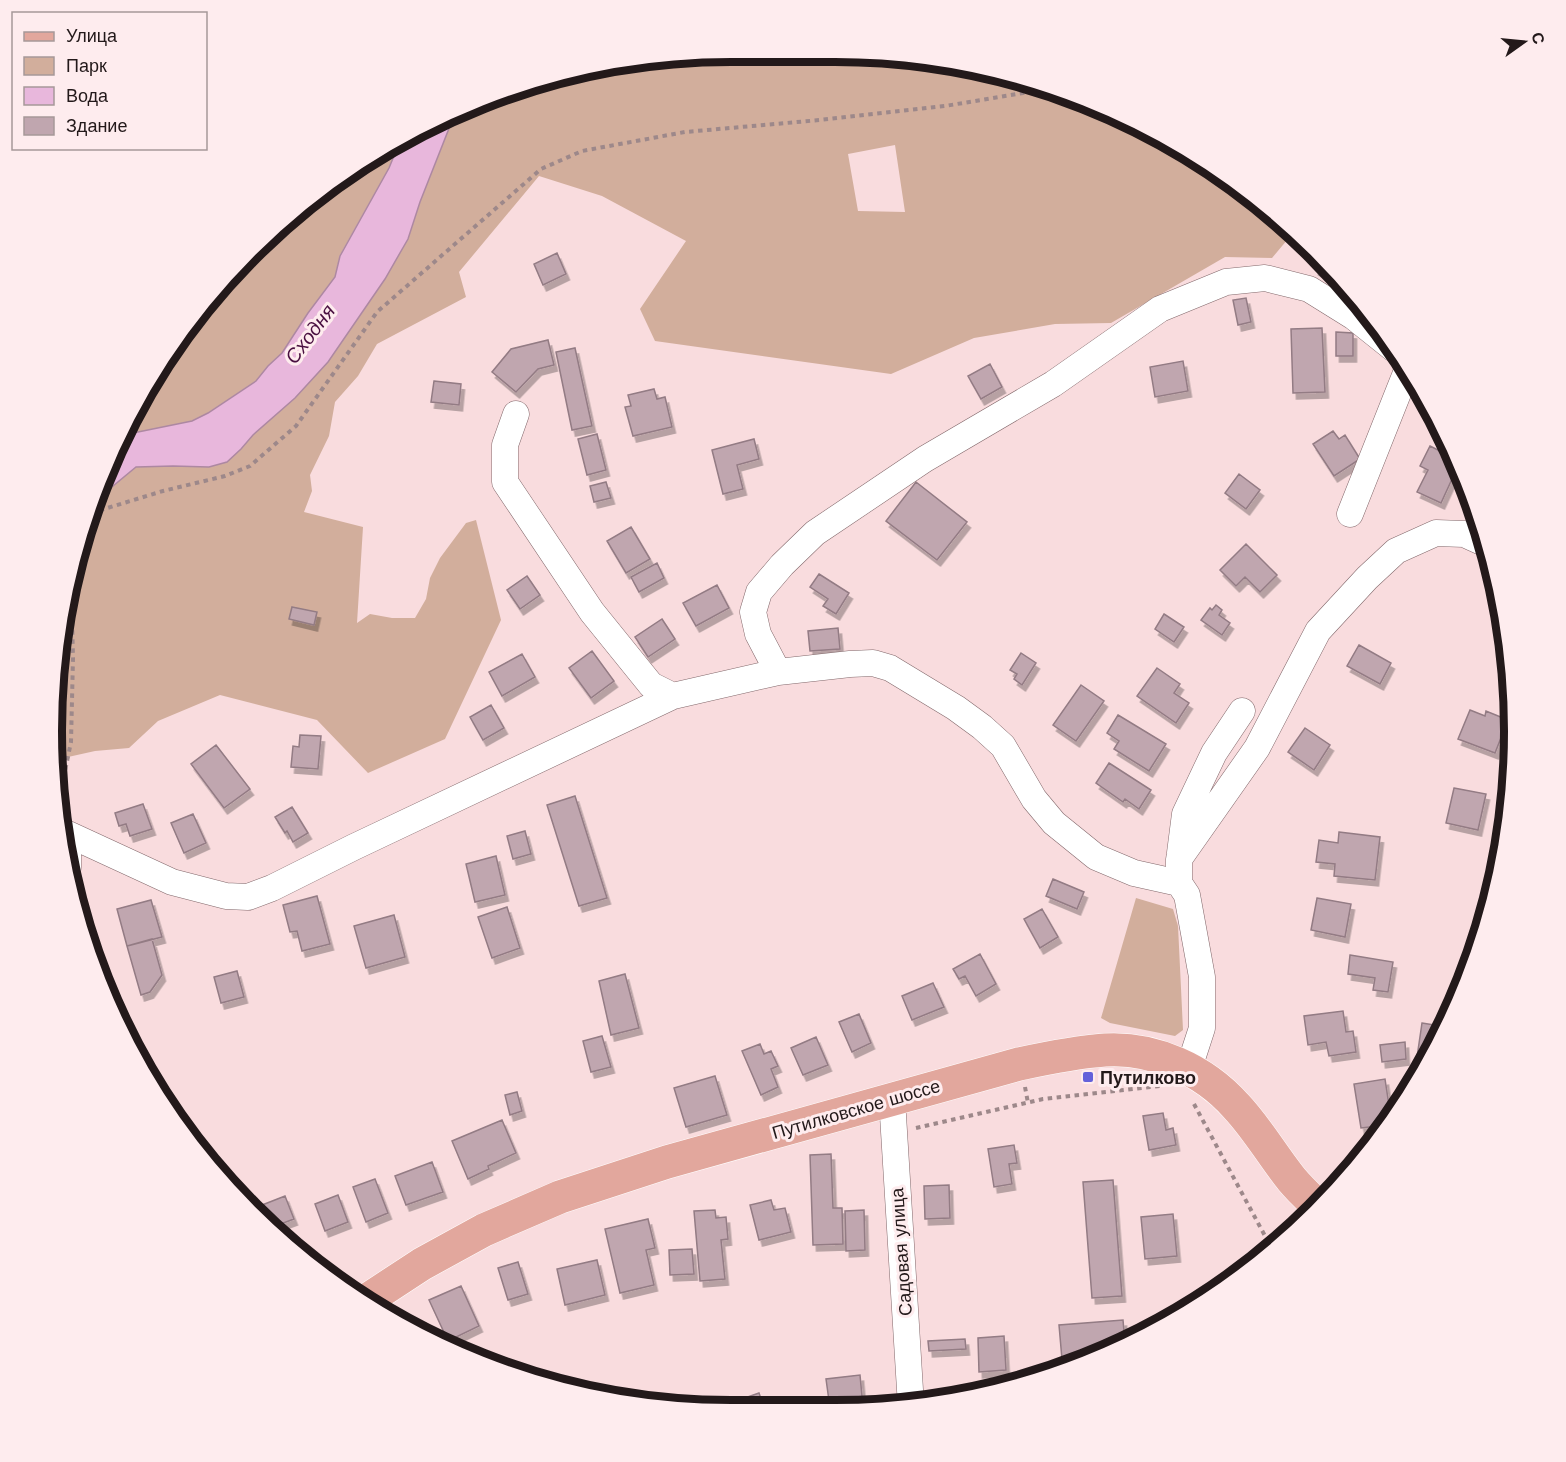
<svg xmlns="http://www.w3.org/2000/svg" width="1566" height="1462" font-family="'Work Sans',sans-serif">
  <defs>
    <filter id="shadow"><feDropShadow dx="3.5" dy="6" stdDeviation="0" flood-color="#0004"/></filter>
  </defs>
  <rect width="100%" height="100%" fill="#f9dcde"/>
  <path fill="#d2ae9c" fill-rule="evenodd" d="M731,51L880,52L1011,74L1136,121L1249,191L1293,233L1272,258L1225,257L1111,323L1055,324L974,338L891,374L655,341L640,309L686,241L602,196L539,176L459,272L466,297L377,344L358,376L335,402L329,436L310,475L312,491L304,512L363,527L357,623L370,614L392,618H415L426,599L430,578L440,558L466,523L476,520L501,620L445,739L368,773L317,720L220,695L158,721L129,748L95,751L59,759L55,765L52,686L74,555L101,491H107L136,467L173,466L209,467L241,449L253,435L328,362L385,279L408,239L420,202L450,126L464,110L598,64ZM895,145L905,212L858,211L848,154Z
    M401,139L389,168L340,255L335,277L308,313L282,353L268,366L256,381L208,413L192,421L138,432L125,433L142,391L220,283L317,191Z
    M1136,898L1173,909L1178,926L1183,1030L1175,1036L1110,1023L1101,1018Z"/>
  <path fill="#e8b7dc" stroke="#ad88a2" stroke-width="1.5" d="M464,110L450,126L420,202L408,239L385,279L328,362L295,398L253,435L241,449L227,462L209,467L173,466L136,467L107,491H101L125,433L138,432L192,421L208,413L256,381L268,366L282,353L308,313L335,277L340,256L389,168L401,139L431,121Z"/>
  <path fill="#c0a6af" stroke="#937b84" stroke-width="1.5" filter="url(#shadow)" d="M557,253L566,274L543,285L534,264Z
    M1321,259L1337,274L1333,280L1315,269Z
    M1246,298L1251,322L1238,325L1233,300Z
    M1322,328L1325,392L1293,393L1291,329Z
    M1336,332L1353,333V356H1336Z
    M548,340L554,365L538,369L516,392L492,372L511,349Z
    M575,348L592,426L572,430L556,352Z
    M1183,361L1188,391L1155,397L1150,367Z
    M990,364L1002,387L981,399L968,376Z
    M434,381L461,384L459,405L431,402Z
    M654,389L657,399L665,397L672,427L633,436L625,407L631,406L628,395Z
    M1333,431L1339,439L1345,435L1360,459L1334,476L1313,444Z
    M597,434L606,470L587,475L578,439Z
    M754,439L759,459L737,465L743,489L723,494L712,450Z
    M1430,446L1454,458L1458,466L1441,503L1417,492L1428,470L1420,466Z
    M1239,474L1260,490L1246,509L1225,493Z
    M606,482L611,498L594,502L590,486Z
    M916,482L967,522L937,560L886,521Z
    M631,527L650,559L626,573L607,541Z
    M1246,544L1277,575L1260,592L1245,577L1236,586L1220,570Z
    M657,563L664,578L639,592L631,577Z
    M819,574L849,593L836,614L823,606L828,599L810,587Z
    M527,576L540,595L520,609L507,590Z
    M717,585L729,608L696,626L683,603Z
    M1216,605L1222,610L1219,615L1230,623L1222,635L1201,620L1210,608L1212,610Z
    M292,607L317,612L314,625L289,619Z
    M1164,614L1184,627L1174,642L1155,629Z
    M662,619L675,639L648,657L635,637Z
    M838,628L840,649L810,651L808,631Z
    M1359,645L1391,663L1380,684L1347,666Z
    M592,651L614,681L591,698L569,668Z
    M1021,653L1036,663L1022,685L1014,679L1017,674L1010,670Z
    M522,654L535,677L502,696L489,672Z
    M1157,668L1180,684L1174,693L1189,703L1176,723L1137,696Z
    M1081,685L1104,701L1076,741L1053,725Z
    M491,705L504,728L483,740L470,717Z
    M1470,710L1485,716L1486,711L1508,720L1495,753L1458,739Z
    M1118,715L1166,744L1149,771L1114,749L1119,741L1107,733Z
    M1305,728L1330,745L1314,770L1288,752Z
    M300,735L321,736L318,769L291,767L293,746L299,747Z
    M216,745L250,789L224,808L191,764Z
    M1109,763L1151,790L1139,809L1125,799L1123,802L1096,783Z
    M1454,788L1486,794L1478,830L1446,823Z
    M575,796L607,898L579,906L547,805Z
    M143,804L152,829L130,836L126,824L119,826L115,813Z
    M292,807L308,833L293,842L287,831L285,833L275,817Z
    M193,814L206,843L184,853L171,823Z
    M525,831L531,854L513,859L507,836Z
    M1339,832L1380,837L1375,880L1334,876L1335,864L1316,862L1319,840L1338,843Z
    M496,856L505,895L475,902L466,864Z
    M1053,879L1084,892L1077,909L1046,896Z
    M317,896L330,944L302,951L297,931L290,932L283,905Z
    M1317,898L1351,904L1345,937L1311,930Z
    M151,900L162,937L127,946L117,909Z
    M507,907L520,948L492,958L478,917Z
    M1042,909L1058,937L1040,948L1024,919Z
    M394,915L405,957L366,968L354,926Z
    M152,939L162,975L150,992L141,995L127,946Z
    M980,954L996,984L976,996L965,976L959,979L953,969Z
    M1350,955L1393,962L1388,992L1373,990L1375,978L1348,974Z
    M237,971L244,997L221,1003L214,977Z
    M625,974L639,1028L611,1035L599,981Z
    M933,983L944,1007L912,1020L902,996Z
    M1343,1011L1346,1032L1353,1031L1356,1052L1329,1056L1326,1042L1308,1045L1304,1016Z
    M859,1014L871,1043L852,1052L839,1022Z
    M1422,1023L1447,1027L1424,1066L1416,1064Z
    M602,1036L611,1067L591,1072L583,1041Z
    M816,1037L828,1065L803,1075L791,1048Z
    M1405,1042L1406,1059L1382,1062L1380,1045Z
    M760,1044L764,1054L771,1051L778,1066L771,1069L778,1087L761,1095L742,1051Z
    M715,1076L727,1115L686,1127L674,1088Z
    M1385,1079L1391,1119L1387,1125L1361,1128L1354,1084Z
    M517,1092L522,1111L510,1115L505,1095Z
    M1163,1113L1166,1130L1173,1128L1176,1145L1149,1150L1143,1116Z
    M502,1120L516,1153L488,1166L489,1169L468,1179L452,1141Z
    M1014,1145L1017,1163L1009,1164L1012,1184L994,1187L988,1149Z
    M831,1154L833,1208H842L843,1244L813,1245L810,1155Z
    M432,1162L443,1192L406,1205L395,1176Z
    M375,1179L388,1213L366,1222L353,1187Z
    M1113,1180L1122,1296L1092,1298L1083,1182Z
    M949,1185L950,1218L925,1219L924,1186Z
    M338,1195L348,1222L325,1231L315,1204Z
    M285,1196L294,1219L270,1228L263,1222L257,1207Z
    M771,1200L774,1210L785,1208L791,1232L759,1240L750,1205Z
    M715,1210L716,1218L726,1217L728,1239L721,1240L725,1279L700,1281L694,1211Z
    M864,1210L865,1250L846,1251L845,1211Z
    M1173,1214L1177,1256L1145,1259L1141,1217Z
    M648,1219L655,1248L646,1250L654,1285L620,1293L605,1229Z
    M692,1249L694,1274L670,1275L669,1250Z
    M597,1260L605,1295L565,1305L557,1269Z
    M518,1262L528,1294L508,1300L498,1268Z
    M461,1286L479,1326L448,1341L429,1300Z
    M1123,1320L1125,1343L1063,1371L1059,1325Z
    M1004,1336L1006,1370L979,1372L978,1338Z
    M965,1339L966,1349L929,1351L928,1341Z
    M860,1375L863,1407L830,1408L826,1379Z
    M759,1393L765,1410L746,1411L742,1399Z"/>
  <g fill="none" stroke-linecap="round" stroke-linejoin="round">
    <g stroke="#82686b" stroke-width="27">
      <path id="minor" d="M516,414L505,445V482L592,612L651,685L673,696
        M1350,514L1408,368
        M778,672L758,634L753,612L759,592L782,565L815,533L925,459L1053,384L1160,309L1226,282L1265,278L1309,289L1354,317L1394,349
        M1180,853L1185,814L1214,753L1242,711
        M68,867V834L172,882L226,896L248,897L272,888L354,847L673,696L778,672L850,664L873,663L890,668L956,708L982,727L1003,746L1034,799L1054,823L1096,857L1134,873L1179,883L1187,895L1202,977V1028L1189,1068
        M1179,883V859L1257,748L1318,631L1367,578L1396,551L1436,533L1464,534L1486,544
        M892,1099L911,1406"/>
    </g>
    <g stroke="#fff" stroke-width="34">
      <path id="major" d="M364,1302L422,1264L484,1230L560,1197L667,1162L1019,1064C1047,1058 1076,1052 1105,1050C1154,1047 1204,1070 1236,1106C1256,1127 1271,1153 1289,1176C1297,1187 1308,1196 1317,1206"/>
    </g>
    <path stroke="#9d888a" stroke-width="4" stroke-dasharray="4.5 4.5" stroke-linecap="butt" d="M91,513L163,491L225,476L250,466L296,426L377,312L541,169L582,151L685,132L820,120L945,106L1023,93L1046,87
      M61,813L58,805L71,742L73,658L72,619L67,601
      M1025,1087L1028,1103
      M1194,1104L1272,1249H1274
      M916,1128L1043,1099L1160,1086"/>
    <use href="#minor" stroke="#fff" stroke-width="26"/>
    <use href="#major" stroke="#e2a79d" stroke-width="33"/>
  </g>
  <rect fill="#6461da" stroke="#feecee" stroke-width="2" x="1082" y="1071" width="12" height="12" rx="3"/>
  <g text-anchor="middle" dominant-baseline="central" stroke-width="6" stroke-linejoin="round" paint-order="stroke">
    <g font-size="18" font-weight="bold" fill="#23191a" stroke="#feecee" text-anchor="start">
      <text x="1100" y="1077">Путилково</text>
    </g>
    <g font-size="18" fill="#23191a" stroke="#feecee">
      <text transform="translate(856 1109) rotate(-16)">Путилковское шоссе</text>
      <text transform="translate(901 1252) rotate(-94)">Садовая улица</text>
    </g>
    <g font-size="20" font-style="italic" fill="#490f40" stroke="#feecee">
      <text transform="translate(310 334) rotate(-53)">Сходня</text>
    </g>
  </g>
  <path d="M0 0H1566V1462H0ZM731 62H835A669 669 0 0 1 1504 731V731A669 669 0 0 1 835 1400H731A669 669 0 0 1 62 731V731A669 669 0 0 1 731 62Z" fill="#feecee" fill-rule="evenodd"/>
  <path fill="none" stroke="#23191a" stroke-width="8" d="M731 62H835A669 669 0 0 1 1504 731V731A669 669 0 0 1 835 1400H731A669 669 0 0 1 62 731V731A669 669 0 0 1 731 62Z"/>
  <rect x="12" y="12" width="195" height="138" fill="#feecee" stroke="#a69899" stroke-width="1.5"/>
  <rect x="24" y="32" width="30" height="9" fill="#e2a79d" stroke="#a69899" stroke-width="1.5"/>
  <text x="66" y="42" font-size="18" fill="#23191a">Улица</text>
  <rect x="24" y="57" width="30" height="18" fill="#d2ae9c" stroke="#a69899" stroke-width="1.5"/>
  <text x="66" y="72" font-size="18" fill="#23191a">Парк</text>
  <rect x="24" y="87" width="30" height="18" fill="#e8b7dc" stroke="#a69899" stroke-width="1.5"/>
  <text x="66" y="102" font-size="18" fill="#23191a">Вода</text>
  <rect x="24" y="117" width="30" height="18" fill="#c0a6af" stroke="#a69899" stroke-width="1.5"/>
  <text x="66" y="132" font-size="18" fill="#23191a">Здание</text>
  <g transform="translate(1524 42) rotate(75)" stroke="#feecee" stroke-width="4.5" paint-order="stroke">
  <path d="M0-4.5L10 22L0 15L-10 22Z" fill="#23191a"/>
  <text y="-9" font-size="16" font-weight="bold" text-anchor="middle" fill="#23191a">С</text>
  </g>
</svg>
